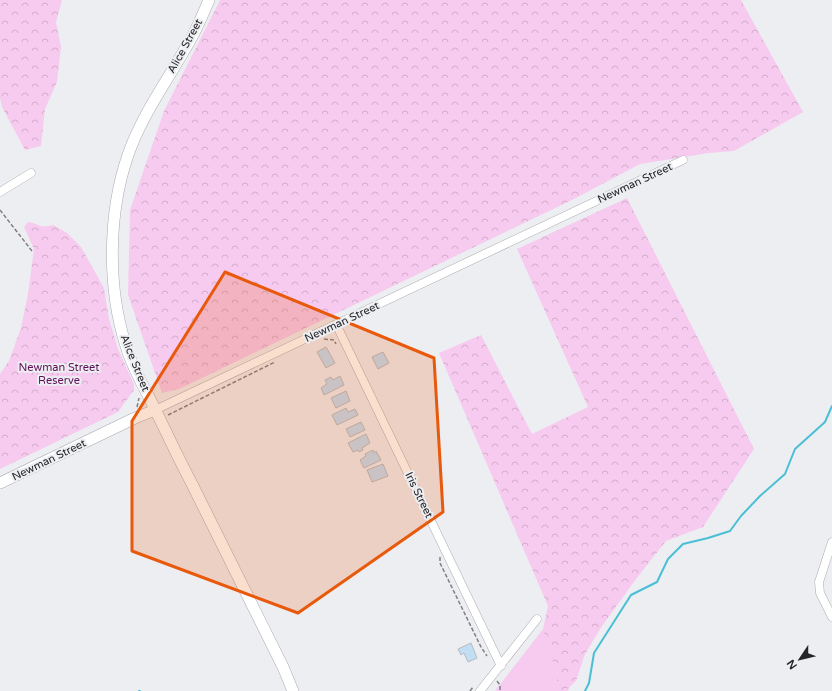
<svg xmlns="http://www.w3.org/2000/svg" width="832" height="691" font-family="'Varela Round',sans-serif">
  <defs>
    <pattern id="forest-crowns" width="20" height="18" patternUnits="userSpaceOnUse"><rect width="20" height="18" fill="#f7caef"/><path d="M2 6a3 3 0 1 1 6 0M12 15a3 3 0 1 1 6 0" fill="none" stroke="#d4adcd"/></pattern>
  </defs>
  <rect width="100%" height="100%" fill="#edeef2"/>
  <path fill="#f7caef" d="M543,629L570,687L568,691H495Z"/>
  <path fill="url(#forest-crowns)" d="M0,0H62L56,22L61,47L57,82L45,109L41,146L25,150L2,107L0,98Z
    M220,0H741L803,112L734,151L709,153L640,164L572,200L179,389L162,393L128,295L130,210L164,111Z
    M627,198L754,449L703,527L666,541L636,579L602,626L585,654L576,681L565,691H547L558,679L543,629L548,606L439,353L481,335L532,434L588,407L517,249Z
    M28,222C39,223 39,229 53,225L67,233L81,247L104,288L109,319L118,349L134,384V390L118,412L0,469V374L9,361L21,328L28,294L34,249L24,227Z"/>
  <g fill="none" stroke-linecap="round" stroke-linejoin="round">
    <path stroke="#49bfd5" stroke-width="2" d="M139,691H140
      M585,691L589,683L594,653L631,595L657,582L668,559L683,544L708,538L730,531L741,516L760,496L785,474L795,449L825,422L832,406"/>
  </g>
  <path fill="#c2def5" stroke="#b8bbbd" d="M326,347L335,363L326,368L317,352Z
    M383,352L389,363L378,369L372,357Z
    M340,376L344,385L324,395L321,388L327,384L325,380L331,377L333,380Z
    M346,391L350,401L336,408L331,398Z
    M346,408L348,412L355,409L358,415L337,425L332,415Z
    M361,422L365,430L350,437L346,429Z
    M366,434L370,443L362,448L363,450L359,452L358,450L353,452L348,443Z
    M373,450L374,453L376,451L381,460L364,468L360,460L366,456L365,454Z
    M383,464L388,476L372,482L367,470Z
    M471,643L477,658L468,662L464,653L461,655L458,649Z"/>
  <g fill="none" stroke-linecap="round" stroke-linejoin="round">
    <g stroke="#abacb0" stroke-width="9">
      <path id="street" d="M0,192L31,173
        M336,324L501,666
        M155,410L683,160
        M832,542L819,582L820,593L832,617
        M480,691L537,619"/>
    </g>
    <g stroke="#abacb0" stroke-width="12">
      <path id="secondary" d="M209,0C202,16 195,34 185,49C165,84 141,117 128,155C108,213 107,287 126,346C131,364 141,382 150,399C164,427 177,456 192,484C222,545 253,606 283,667L293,691
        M0,483L135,418L155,410"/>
    </g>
    <path stroke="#808083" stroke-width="1.5" stroke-dasharray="4 2" stroke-linecap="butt" d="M0,210L32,251
      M324,339L334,340L336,344
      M137,407L139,398
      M168,415L275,362
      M440,557V563L481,647L487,656
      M497,681L500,685V691
      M470,691L473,687"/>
    <use href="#street" stroke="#fff" stroke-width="8"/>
    <use href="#secondary" stroke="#fff" stroke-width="11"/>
  </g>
  <path fill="#e8590c" fill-opacity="0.2" stroke="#e8590c" stroke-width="3" stroke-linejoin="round" d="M225,272L434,358L443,512L298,613L132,551V421Z"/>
  <g text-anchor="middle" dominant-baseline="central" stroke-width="4" stroke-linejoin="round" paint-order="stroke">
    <g font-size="11" fill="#252527" stroke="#edeef2">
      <text transform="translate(185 46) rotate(-61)">Alice Street</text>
      <text transform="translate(635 183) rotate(-25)">Newman Street</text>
      <text transform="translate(342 322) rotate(-25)">Newman Street</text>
      <text transform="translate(135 363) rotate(68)">Alice Street</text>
      <text transform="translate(49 460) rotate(-26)">Newman Street</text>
      <text transform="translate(419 495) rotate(64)">Iris Street</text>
    </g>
    <g font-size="11" fill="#601159" stroke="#edeef2">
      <text x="59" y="367">Newman Street<tspan x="59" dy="13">Reserve</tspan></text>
    </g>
  </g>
  <g transform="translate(800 659) rotate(235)" stroke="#edeef2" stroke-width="3" paint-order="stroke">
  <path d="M0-3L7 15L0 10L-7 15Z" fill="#252527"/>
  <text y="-6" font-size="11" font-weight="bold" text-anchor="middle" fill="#252527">N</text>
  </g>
</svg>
